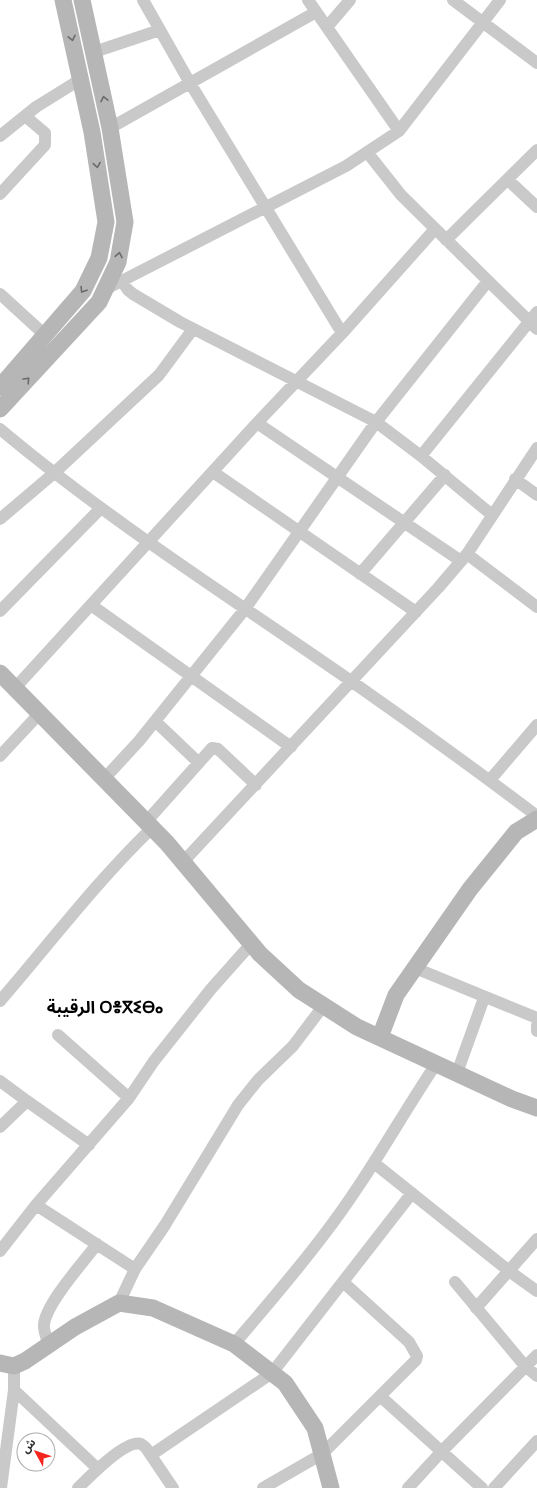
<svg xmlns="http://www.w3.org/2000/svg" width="537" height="1488" font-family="'Golos Text','Noto Sans Arabic','Noto Sans Tifinagh',sans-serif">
  <rect width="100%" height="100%" fill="#fff"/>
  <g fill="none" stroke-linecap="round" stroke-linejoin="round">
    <path stroke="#c9c9c9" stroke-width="12" d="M143,0L190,83L342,333
      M308,0L399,131
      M453,0L537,63
      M327,27L350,0
      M94,52L160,30
      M110,128L316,12
      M0,136L36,107L81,79
      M367,152L401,195L537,329
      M508,180L537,207
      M0,194L45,145V133L25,116
      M446,240L537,150
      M122,281L128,290L133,294L180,322L376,422L421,456L492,515
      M104,290L346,166L399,131L500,0
      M0,294L46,336
      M257,423L461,561
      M0,429C111,522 233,599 351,681C414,725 476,770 537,816
      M421,456L537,312
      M213,472L416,612
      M515,479L537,495
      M0,519L53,474L159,375L193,329
      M467,554L537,607
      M360,574L445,475
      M91,605L291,747
      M0,611L101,508
      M15,688L257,423L346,329L435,229
      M155,721L198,762
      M0,756L40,713
      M104,779L139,741L245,609L376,422L488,281
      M490,780L537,725
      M146,822L212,748L218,749L256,785
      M183,862L438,588L467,554L537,448
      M415,968L537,1018
      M0,1001C50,943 97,881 152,828
      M537,1025V1031
      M58,1035L129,1098
      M457,1073L484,998
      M0,1081L27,1101L0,1127
      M27,1101L89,1145
      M374,1163L509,1271L537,1291
      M36,1205L135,1269
      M0,1251L36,1205L129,1098L154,1061L211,989L251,944
      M455,1282L525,1366L537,1376
      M119,1303L135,1269L165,1225L238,1105L258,1080L293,1046L324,1005
      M476,1308L537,1239
      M234,1344C264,1309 295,1273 323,1236C365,1182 398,1121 436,1064
      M49,1345C47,1339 43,1330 44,1324C47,1302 83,1263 97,1244
      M14,1390L97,1468
      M380,1396L482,1488
      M151,1455L272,1373L412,1193
      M1,1488L14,1390V1366
      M78,1488C88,1478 126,1439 141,1444C143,1445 145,1447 146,1448L173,1488
      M263,1488L322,1454L416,1360L417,1356L409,1342L343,1282
      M408,1488L442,1451L537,1355
      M494,1488L537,1441"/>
    <path stroke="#b6b6b6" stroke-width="17" d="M0,387L83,291L99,258L106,222L92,132L63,0
      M0,409L99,302L118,262L125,222L110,128L82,0
      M0,673L167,843L260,954L299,990L357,1027L512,1099L537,1108
      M380,1037L396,995L470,889L516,832L537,819
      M0,1363L14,1366L25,1361L75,1327L119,1303L153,1308L234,1344L285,1383L315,1428L331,1488"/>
  </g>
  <defs><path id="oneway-chevron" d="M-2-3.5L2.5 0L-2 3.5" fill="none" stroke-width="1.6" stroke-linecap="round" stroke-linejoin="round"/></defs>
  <g stroke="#6a6a6a">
    <use href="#oneway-chevron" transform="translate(72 38) rotate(78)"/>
    <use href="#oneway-chevron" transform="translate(104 99) rotate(-102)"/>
    <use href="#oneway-chevron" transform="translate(97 165) rotate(81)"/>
    <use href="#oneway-chevron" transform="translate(119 255) rotate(-79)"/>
    <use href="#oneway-chevron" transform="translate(83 290) rotate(122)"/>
    <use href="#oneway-chevron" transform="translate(27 380) rotate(-47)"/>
  </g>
  <g text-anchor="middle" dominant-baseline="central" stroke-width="4" stroke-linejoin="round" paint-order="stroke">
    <g font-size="17" font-weight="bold" fill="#000" stroke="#fff">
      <text x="105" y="1006">الرقيبة ⵔⴻⴳⵉⴱⴰ</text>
    </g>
  </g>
  <g transform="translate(36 1452) rotate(310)"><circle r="19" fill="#ffffff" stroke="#ababab"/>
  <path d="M0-3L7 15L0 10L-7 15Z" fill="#f3251e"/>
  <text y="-6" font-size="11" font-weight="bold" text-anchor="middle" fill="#2c2c2c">ش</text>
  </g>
</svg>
